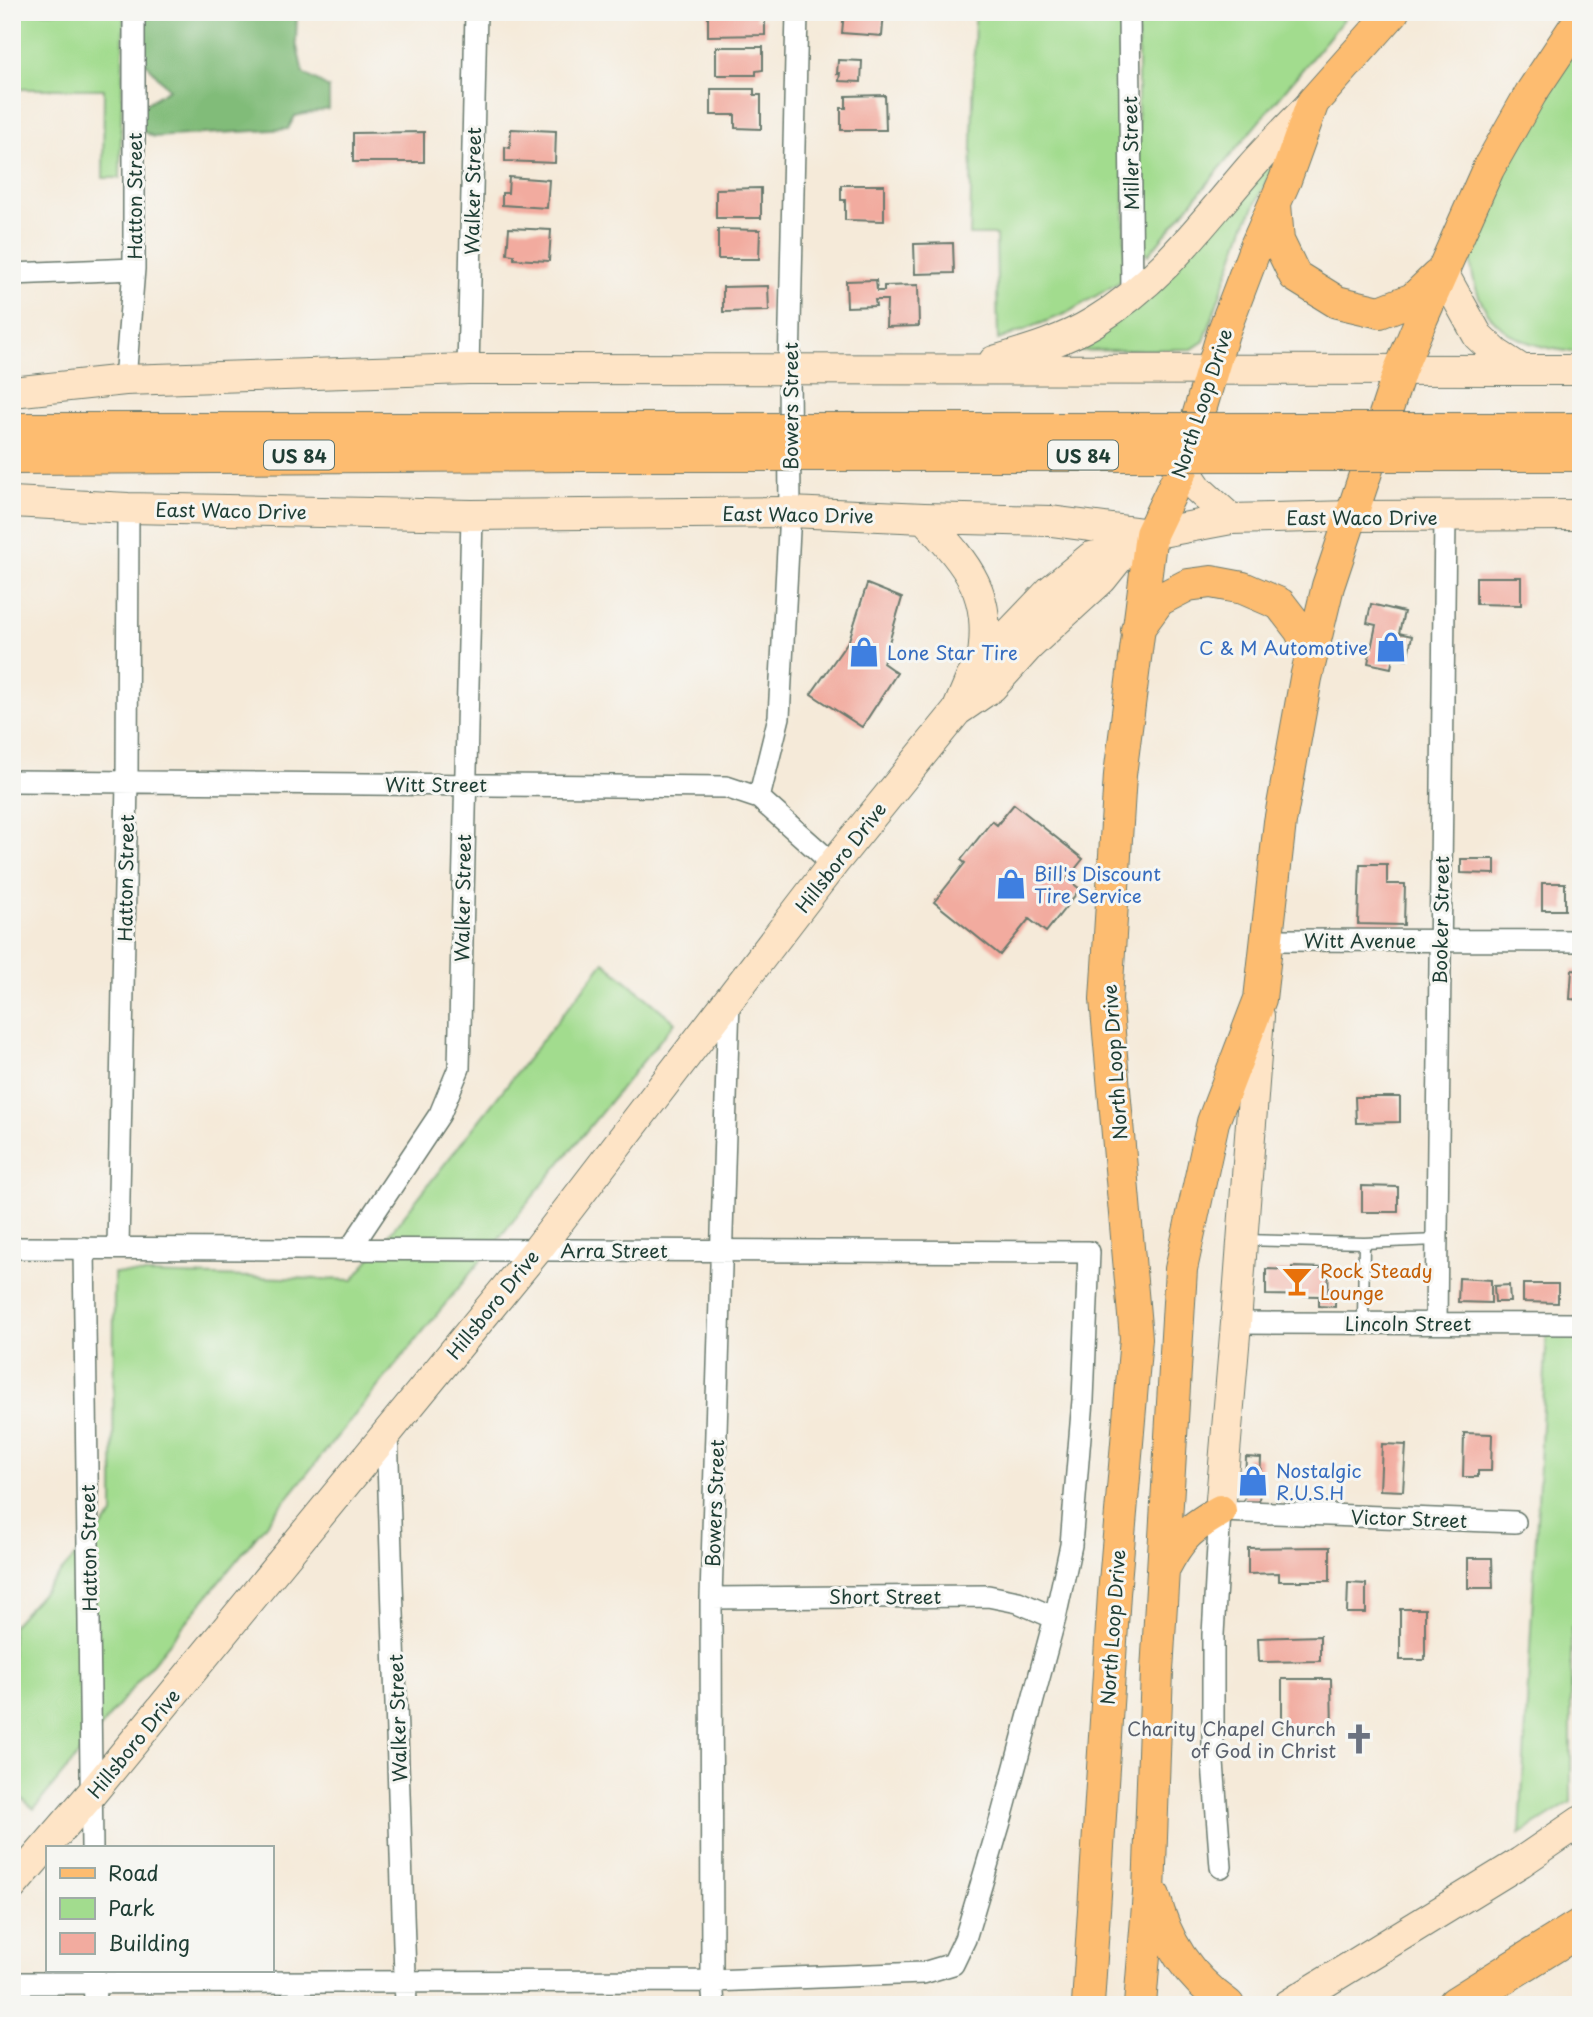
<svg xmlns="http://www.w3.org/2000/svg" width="1593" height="2017" font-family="'Playpen Sans',sans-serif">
  <rect width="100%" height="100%" fill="#f6f6f2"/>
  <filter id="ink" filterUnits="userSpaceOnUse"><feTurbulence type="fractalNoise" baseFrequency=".0143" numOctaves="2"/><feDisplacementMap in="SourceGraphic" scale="14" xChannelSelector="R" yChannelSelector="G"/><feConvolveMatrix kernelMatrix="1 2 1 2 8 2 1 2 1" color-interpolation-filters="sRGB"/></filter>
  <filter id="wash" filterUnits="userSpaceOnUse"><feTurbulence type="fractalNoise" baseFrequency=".00686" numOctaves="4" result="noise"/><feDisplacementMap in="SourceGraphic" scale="28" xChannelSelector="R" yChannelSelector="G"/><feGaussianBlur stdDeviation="1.57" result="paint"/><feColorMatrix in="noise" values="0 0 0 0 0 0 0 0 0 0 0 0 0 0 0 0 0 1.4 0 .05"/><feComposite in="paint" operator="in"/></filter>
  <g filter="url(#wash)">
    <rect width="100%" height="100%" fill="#f5ead9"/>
    <path fill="#a2dc8e" stroke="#608c61" stroke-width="2" d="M12,12H124L120,178H103L104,89H12Z
      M975,12H1123L1125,277L1118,283L1065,314L998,340L996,235H970Z
      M1138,12H1350L1148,255L1138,245Z
      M1581,37V353C1533,347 1492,339 1476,288C1472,276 1469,258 1471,245C1475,223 1489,201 1499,182C1525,132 1552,85 1581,37Z
      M1280,154L1244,227L1204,341L1192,349L1063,351Z
      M604,962L675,1022L34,1809L12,1790V1626L113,1515L114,1273L353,1280Z
      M1547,1332H1581V1627L1571,1628V1802L1520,1834Z"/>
    <path fill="#81bc79" stroke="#507c56" stroke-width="2" d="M144,12H297L296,42L303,73L329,88V109L295,116L288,129L154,137L142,131L139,108L169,89L141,58Z"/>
    <g id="blocks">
      <path fill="#f2ab9f" d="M708,12H756V19H765V35L708,36Z
        M844,12H884L882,36L842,33Z
        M716,47H763V70L756,71V75H716Z
        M838,60L862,61L861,82L839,81L840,73L837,74Z
        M711,89H754V95H761V129L735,128V115H711Z
        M885,95L886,130H841V108H846V96Z
        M511,129L556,131L555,163L505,161V147L510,148Z
        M424,132V162H353V133Z
        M509,177L549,180L547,208L502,205V193H508Z
        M841,185H884V221L845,220V200H841Z
        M761,188V218H716V189Z
        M509,228L551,230L549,261L514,259V255L507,254Z
        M718,229L760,230L759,259H718Z
        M953,243L954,273L915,274L914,244Z
        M876,280L877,291H884V286L918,285L919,326L886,327L887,300H875L876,306L847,307L846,281Z
        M768,286L769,311L723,312V287Z
        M1476,577H1521V605L1476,604Z
        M867,584L902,598L883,663L897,673L862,727L811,694L849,640Z
        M1371,604L1404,612L1399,633L1412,636L1407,660L1393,657L1391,668L1368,663L1376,625L1367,623Z
        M1014,804L1083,859L1067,879L1080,889L1046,932L1029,919L1000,955L934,902L965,863L961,860L992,821L997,825Z
        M1461,859H1495V874L1461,873Z
        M1360,864H1387V884H1405L1404,925L1358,924Z
        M1542,883H1565V910H1542Z
        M1572,970L1581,971V1000L1570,999Z
        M1355,1097H1400V1122L1356,1123Z
        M1362,1186L1398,1187V1212H1362Z
        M1292,1267L1329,1268L1328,1293H1335V1307L1319,1306V1296L1266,1295V1269L1292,1270Z
        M1459,1278L1491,1280V1303L1458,1302Z
        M1523,1284H1558V1303L1523,1302Z
        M1509,1285L1510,1302H1495L1494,1286Z
        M1464,1433L1492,1434L1491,1471H1478V1477H1463Z
        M1382,1444L1406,1445L1403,1491L1380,1490Z
        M1246,1457L1261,1458L1259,1505H1244Z
        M1330,1547V1581H1279V1573L1248,1574V1548Z
        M1468,1558H1492L1493,1588H1468Z
        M1348,1583L1366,1584V1613H1347Z
        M1400,1609H1425V1660H1400Z
        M1320,1636V1661L1259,1662L1258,1638Z
        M1282,1679H1331L1332,1731H1282Z"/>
    </g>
  </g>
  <g filter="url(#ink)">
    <use href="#blocks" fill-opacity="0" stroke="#6a7a6e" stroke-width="2"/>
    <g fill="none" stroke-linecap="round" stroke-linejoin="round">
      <g stroke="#6a7a6e" stroke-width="13">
        <path id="lane" d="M1245,1240L1364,1243L1363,1323
          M1364,1243L1437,1240"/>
      </g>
      <g stroke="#6a7a6e" stroke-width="24">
        <path id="street" d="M1129,12L1132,294
          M12,274L134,269
          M468,369L476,12
          M125,380L134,269V12
          M12,781L726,787L759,798L833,864
          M759,798L779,717L790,512L789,369L797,12
          M1266,940L1581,941
          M12,1248L1089,1252L1083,1400L1071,1545L1055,1618L1002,1815L965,1939L953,1964L923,1973L712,1981L12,1983
          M84,1248L92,1847
          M118,1248L127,781L128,508
          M350,1249L440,1114L459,1068L472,515
          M1236,1323L1581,1324
          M1436,1323L1445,517
          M387,1431L406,2005
          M711,1598L988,1596L1018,1602L1055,1618
          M1221,1867L1213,1763V1635L1220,1511L1515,1522
          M94,1970L95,2005
          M714,2005L712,1981L711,1598L729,1000"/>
      </g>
      <g stroke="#6a7a6e" stroke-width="32">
        <path id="secondary" d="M1442,271L1478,336L1497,354L1522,370
          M994,361C1028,351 1063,341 1094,322C1161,281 1200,226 1250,168C1270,145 1292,124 1313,102
          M12,392L125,380L468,369L1581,370
          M1183,467L1198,489L1231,519
          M12,502L128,508L472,515L790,512L924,518L1051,521L1151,534L1231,519L1352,516L1581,515
          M924,518C969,567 993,592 982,662
          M957,711L992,687L1029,646L1102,579L1122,554L1130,549
          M1220,1511L1236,1323L1259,1016
          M12,1886L92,1793L537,1250L833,864L957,711L971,678L982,662L1051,590L1091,557L1122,554
          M1288,2005L1521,1862L1581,1821"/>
      </g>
      <g stroke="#6a7a6e" stroke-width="34">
        <path id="primary" d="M1275,204L1278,241L1295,276L1337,302L1380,312L1413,299L1437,276
          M12,429H586
          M12,458L586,455
          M1137,630L1159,600L1188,585L1211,582L1243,588L1280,604L1300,630L1312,654
          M1164,1568C1180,1537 1189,1529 1220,1511
          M1154,1896C1166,1943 1188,1976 1228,2005
          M1088,2005L1114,1594L1136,1338L1106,999L1120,775L1151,534L1183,467L1223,333L1256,246L1285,180L1313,102L1393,12
          M1140,2005L1149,1893L1157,1671L1181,1269L1213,1122L1260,999L1280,822L1306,678L1328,586L1400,370L1420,322L1488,169L1531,93L1581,18"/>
      </g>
      <g stroke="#6a7a6e" stroke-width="39">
        <path id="highway" d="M1456,2005L1581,1927"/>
      </g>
      <use href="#lane" stroke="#fff" stroke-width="10"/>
      <use href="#street" stroke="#fff" stroke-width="21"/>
      <use href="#secondary" stroke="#fee4c6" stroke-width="30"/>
      <use href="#primary" stroke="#fdbc70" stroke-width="32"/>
      <use href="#highway" stroke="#fdbc70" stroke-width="37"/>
      <g stroke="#6a7a6e" stroke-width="34" stroke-linecap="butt">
        <path id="primary-bridge" d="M586,429H1581
          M586,455H1581"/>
      </g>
      <use href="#primary-bridge" stroke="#fdbc70" stroke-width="32"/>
    </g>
  </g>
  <defs>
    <g id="shop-bare" transform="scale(2.415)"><path d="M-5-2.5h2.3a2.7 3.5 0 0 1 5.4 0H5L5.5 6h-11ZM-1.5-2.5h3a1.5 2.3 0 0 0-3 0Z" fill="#3f7fe0" stroke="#f6f6f2" stroke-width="2.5" paint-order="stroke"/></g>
    <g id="bar-bare" transform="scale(2.415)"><path d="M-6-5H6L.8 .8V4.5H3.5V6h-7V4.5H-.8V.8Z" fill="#e8710a" stroke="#f6f6f2" stroke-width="2.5" paint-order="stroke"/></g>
    <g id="church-bare" transform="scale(2.415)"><path d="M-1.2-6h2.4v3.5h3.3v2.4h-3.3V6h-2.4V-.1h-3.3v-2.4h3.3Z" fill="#6b7280" stroke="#f6f6f2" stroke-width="2.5" paint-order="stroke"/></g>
  </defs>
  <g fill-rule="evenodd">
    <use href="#shop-bare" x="1391" y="647"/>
    <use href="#shop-bare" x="864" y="652"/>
    <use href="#shop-bare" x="1011" y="884"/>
    <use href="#bar-bare" x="1297" y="1281"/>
    <use href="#shop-bare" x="1253" y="1481"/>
    <use href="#church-bare" x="1359" y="1739"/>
  </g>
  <g text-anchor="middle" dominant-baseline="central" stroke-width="6" stroke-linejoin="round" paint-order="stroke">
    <g fill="#f6f6f2" stroke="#60746d" stroke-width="2">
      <rect x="264" y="440.5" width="70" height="29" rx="5"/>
      <rect x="1048" y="440.5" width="70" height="29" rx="5"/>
    </g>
    <g font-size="18" font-weight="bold" fill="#1f3d34">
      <text x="299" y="455">US 84</text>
      <text x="1083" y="455">US 84</text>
    </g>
    <g font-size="19" fill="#1f3d34" stroke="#f6f6f2">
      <text transform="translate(1130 153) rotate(-91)">Miller Street</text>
      <text transform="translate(472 191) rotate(-89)">Walker Street</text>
      <text transform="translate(134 196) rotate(-90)">Hatton Street</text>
      <text transform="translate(1201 403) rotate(-72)">North Loop Drive</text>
      <text transform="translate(790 406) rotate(-90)">Bowers Street</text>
      <text transform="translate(231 510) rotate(1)">East Waco Drive</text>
      <text transform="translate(798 514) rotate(1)">East Waco Drive</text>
      <text x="1362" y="517">East Waco Drive</text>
      <text x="436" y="784">Witt Street</text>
      <text transform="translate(840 857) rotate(-52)">Hillsboro Drive</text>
      <text transform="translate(125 878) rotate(-89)">Hatton Street</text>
      <text transform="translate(462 898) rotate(-89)">Walker Street</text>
      <text transform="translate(1440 920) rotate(-89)">Booker Street</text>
      <text x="1360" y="940">Witt Avenue</text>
      <text transform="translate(1114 1062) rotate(-94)">North Loop Drive</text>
      <text x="614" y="1250">Arra Street</text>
      <text transform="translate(492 1304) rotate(-51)">Hillsboro Drive</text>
      <text x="1408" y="1323">Lincoln Street</text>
      <text transform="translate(714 1503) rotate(-88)">Bowers Street</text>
      <text transform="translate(1409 1518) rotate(2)">Victor Street</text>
      <text transform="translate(88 1548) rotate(-91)">Hatton Street</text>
      <text x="885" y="1596">Short Street</text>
      <text transform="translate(1112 1627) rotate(-86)">North Loop Drive</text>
      <text transform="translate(397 1718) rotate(-92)">Walker Street</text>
      <text transform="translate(133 1743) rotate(-51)">Hillsboro Drive</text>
    </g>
    <g font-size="19" fill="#366cbe" stroke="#f6f6f2" text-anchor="start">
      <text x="1368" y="647" text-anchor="end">C &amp; M Automotive</text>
      <text x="887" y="652">Lone Star Tire</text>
      <text x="1034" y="873">Bill's Discount<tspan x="1034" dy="22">Tire Service</tspan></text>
      <text x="1276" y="1470">Nostalgic<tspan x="1276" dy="22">R.U.S.H</tspan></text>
    </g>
    <g font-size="19" fill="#c56008" stroke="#f6f6f2" text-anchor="start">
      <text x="1320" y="1270">Rock Steady<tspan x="1320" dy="22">Lounge</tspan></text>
    </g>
    <g font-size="19" fill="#5b616d" stroke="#f6f6f2" text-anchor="end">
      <text x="1336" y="1728">Charity Chapel Church<tspan x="1336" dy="22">of God in Christ</tspan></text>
    </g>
  </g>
  <rect width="1593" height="2017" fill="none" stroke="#f6f6f2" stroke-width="42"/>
  <rect x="46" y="1846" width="228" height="126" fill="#f6f6f2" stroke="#a0aca6" stroke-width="2"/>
  <rect x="60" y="1868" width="35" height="10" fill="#fdbc70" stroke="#a0aca6" stroke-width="2"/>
  <text x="108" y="1881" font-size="21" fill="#1f3d34">Road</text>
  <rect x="60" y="1898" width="35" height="21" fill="#a2dc8e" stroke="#a0aca6" stroke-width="2"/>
  <text x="108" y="1916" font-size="21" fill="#1f3d34">Park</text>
  <rect x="60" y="1933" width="35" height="21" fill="#f2ab9f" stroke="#a0aca6" stroke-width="2"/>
  <text x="108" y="1951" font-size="21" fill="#1f3d34">Building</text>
</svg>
